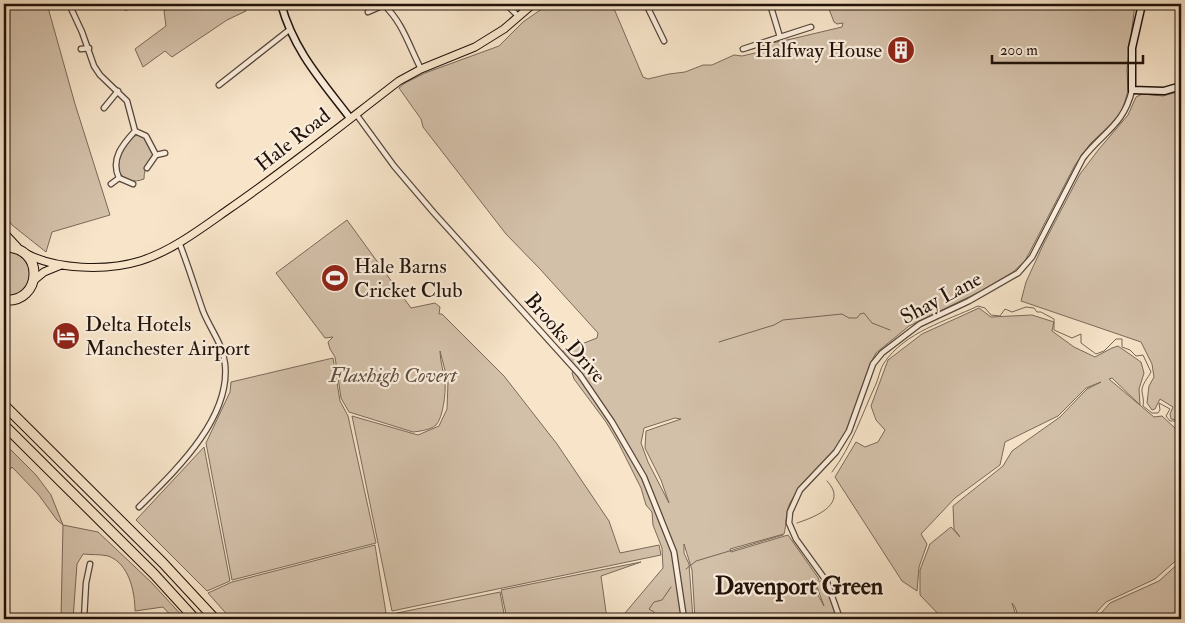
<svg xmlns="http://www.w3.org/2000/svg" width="1185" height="623" font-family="'IM FELL Double Pica',serif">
  <rect width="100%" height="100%" fill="#f7e4c9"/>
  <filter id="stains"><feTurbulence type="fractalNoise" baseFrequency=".004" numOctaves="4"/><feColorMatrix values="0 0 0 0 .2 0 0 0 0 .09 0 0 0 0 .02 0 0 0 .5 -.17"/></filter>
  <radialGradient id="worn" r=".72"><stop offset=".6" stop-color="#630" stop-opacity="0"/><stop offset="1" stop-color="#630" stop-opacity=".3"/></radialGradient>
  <path fill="#d3c0a9" stroke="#7a695a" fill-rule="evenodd" d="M4,4H47L75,104L110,215L52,232L46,252L12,225L4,213Z
    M175,4H244L243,5L246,11L227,20L172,57L165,51L143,67L135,49L166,26L164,11Z
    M549,4H612L643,77L648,79L669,74L685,72L703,65H712L734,55L742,56L755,53L769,48L772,43L787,40L842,27L843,23L837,24L834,22L827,4H1135L1127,69L1128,91L1122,111L1112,123L1090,144L1075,165L1025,261L1013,272L979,292L909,326L876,353L871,362L847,429C840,443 831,455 820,467C809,479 797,489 790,503C785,513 787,524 784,534L730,549L731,552L788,535L819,579C812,589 819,596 824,606L817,587L818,582L824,579L840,619H695L692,570L684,544V553L689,564L693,619H620L663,568L662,548L653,525L652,512L646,505L641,488L619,444L606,422L574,379L572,373L574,368L561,352L597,338L598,333L540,269L506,234L423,127L421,119L399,88L405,83L425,73L499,46L523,22ZM675,418L681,419L646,431L645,448L661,480L669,503L648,462L641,443L644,428Z
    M1181,91V425L1178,420L1171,419L1170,414L1173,407L1160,399L1155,409L1152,410L1147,403L1149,386L1154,377L1152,364L1141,342L1021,301L1026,282L1044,243L1080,174L1099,149L1128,115L1136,97L1142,94L1163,96Z
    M137,135L146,138L153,153C151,163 144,165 144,179C134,183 125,181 119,172C117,157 123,142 137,135Z
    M347,220L411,308L435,303L440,307L439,314H442L504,376L557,444L609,521L620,553L659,545L661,555L392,611L352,416L418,435L439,426L447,409L448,382L440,351C440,362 444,372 445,383C446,392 443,418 436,425C430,430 421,431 413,432L349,412L341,398L335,357L330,349L328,342L333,337L325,338L276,273Z
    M4,251C30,252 42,281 19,294C15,296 9,296 4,297Z
    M979,308L991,317L1032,315L1054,322L1052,331L1074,347L1095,357L1112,348L1118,346L1141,362L1144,373L1139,389L1140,405L1112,378L1109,379L1154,417L1162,416L1175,428L1181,442V556L1155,579L1106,602L1090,619H1019L1015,607L1012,603L1017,619H943L920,595V570L930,544L951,527L960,537L954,529L953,506L1003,466L1012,451L1060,417L1087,389L1101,382L1086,388L1058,416L1005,442L1000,465L955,498L921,534L927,544L919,567L917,591L902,581L835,477L856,442L865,447L878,442L885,430L876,420L871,406L888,360L922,334Z
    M333,358L340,401L348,416L376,543L232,580L206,443L230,392L231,382Z
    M4,443L36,475L51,495L63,525L98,532L152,583L185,619H174L163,607L135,611C135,592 129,563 108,556C100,554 91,555 83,554L77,564L73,619H61L63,525L57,520L38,494L12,467L7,473L4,471Z
    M204,447L230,581L207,591L136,520Z
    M375,545L386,613L356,619H239L236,616L231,619L208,593L232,582Z
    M1181,561V619H1096L1110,603L1159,581Z
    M641,562L601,576L607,619H507L501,590Z
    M500,592L505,619H393L392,614Z"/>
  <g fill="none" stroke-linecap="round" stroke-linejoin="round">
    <path stroke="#766556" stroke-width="1" d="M719,342L774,325L783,320L842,314L849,318H857L860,314L864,313L872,323L890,330
      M832,472C852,446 862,414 876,384C879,377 880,369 884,363C905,332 946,321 978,306L985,308L991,315L1000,316L1005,309L1012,312L1026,307L1034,308L1037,312H1041L1054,319V330L1072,338L1081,334V343L1096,354L1104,351L1116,339H1122V347L1130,350L1136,356L1143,355L1151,372C1148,378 1141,385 1142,392C1143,398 1144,400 1143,406L1152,413H1158L1160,410L1159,403L1170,409L1166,416L1170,421H1178L1179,429L1181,432
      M797,523C815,517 849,504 827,481
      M686,569L696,561L783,535
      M658,619L654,612L649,609L654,602L662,600L671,587"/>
    <g stroke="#56463a" stroke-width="7">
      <path id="street" d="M69,4L82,32L94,66L100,75L127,101L135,131C123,144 110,159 119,178L133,184
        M384,4V5C403,23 409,46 421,69
        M506,4L518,16
        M646,4L664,41
        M770,4L780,37
        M126,7L131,4
        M368,12L384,5
        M81,49L89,48
        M743,49L811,27
        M219,85L289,30
        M104,108L118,91
        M356,114L394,166L434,213L580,375L612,422L644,477L674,552L684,619
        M135,131L146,136L156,155L147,168
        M156,155L165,153
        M111,184L119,178
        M139,507C174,472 231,419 225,364C223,344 210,329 203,311C195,288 188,265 179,242
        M84,619L86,583L90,564
        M840,619L827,582L796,539L789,523L790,512L800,490L836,452L849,431L873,364L882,353L920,324L969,301L1018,273L1032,257L1083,158C1103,132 1124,125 1132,90"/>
    </g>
    <g stroke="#21120a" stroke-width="9">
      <path id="secondary" d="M281,4C294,51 321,80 350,118
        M1142,4L1132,48V90L1164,91L1181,86"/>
    </g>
    <g stroke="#21120a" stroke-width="9">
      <path id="primary" d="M25,253C56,270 107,271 140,261C172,251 202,228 229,209C287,169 343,124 399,81L421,69L475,47L504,29L533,4
        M33,281L44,272L61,265"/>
    </g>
    <g stroke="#21120a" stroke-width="11">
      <path id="highway" d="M4,234L17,248
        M4,247C46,246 42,304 4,300
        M4,405L163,563L215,619
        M4,425L154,574L195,619"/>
    </g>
    <use href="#street" stroke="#faeddc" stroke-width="4.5"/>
    <use href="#secondary" stroke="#faeddc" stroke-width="6"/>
    <use href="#primary" stroke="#f7e4c9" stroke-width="7"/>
    <use href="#highway" stroke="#f7e4c9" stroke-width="9"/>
  </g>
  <defs>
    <g id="building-disc" transform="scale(1.4375)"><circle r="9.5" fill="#8f2418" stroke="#faeddc"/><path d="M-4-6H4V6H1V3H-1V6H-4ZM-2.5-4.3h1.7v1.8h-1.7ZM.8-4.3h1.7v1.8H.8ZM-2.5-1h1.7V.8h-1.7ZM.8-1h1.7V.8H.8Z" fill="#fff"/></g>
    <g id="stadium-disc" transform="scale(1.4375)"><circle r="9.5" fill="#8f2418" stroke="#faeddc"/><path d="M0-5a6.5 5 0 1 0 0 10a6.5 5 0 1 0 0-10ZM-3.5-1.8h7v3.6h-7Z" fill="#fff"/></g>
    <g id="hotel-disc" transform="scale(1.4375)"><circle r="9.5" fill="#8f2418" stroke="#faeddc"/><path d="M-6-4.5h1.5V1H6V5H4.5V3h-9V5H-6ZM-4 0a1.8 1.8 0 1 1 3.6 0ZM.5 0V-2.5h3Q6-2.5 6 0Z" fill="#fff"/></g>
  </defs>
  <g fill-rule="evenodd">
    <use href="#building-disc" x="901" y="50"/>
    <use href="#stadium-disc" x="335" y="278"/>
    <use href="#hotel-disc" x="66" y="336"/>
  </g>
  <g text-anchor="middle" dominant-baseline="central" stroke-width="4.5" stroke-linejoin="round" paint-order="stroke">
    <g font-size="21" fill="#21120a" stroke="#faeddc" text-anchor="start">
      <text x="882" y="50" text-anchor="end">Halfway House</text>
      <text x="354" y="266">Hale Barns<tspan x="354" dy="24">Cricket Club</tspan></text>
      <text x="85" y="324">Delta Hotels<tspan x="85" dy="24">Manchester Airport</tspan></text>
    </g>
    <g font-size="21" fill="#21120a" stroke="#faeddc">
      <text transform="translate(293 140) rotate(-38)">Hale Road</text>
      <text transform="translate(941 298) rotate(-28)">Shay Lane</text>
      <text transform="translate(565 338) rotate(49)">Brooks Drive</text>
    </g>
    <g font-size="21" font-style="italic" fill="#5f4f42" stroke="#faeddc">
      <text x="393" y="375">Flaxhigh Covert</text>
    </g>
    <g font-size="24" font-weight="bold" fill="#21120a" stroke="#faeddc">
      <text x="799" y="586">Davenport Green</text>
    </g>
  </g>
  <rect width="1185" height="623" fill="none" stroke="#f7e4c9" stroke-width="20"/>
  <rect x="5" y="5" width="1175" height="613" fill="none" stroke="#21120a" stroke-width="2.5"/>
  <rect x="10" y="10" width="1165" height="603" fill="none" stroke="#21120a"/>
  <path d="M992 55v8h151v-8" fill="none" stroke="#21120a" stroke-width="2.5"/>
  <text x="1000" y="55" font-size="15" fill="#21120a" stroke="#faeddc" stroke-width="4" paint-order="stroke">200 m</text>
  <rect width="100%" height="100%" filter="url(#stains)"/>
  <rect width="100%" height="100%" fill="url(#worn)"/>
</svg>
